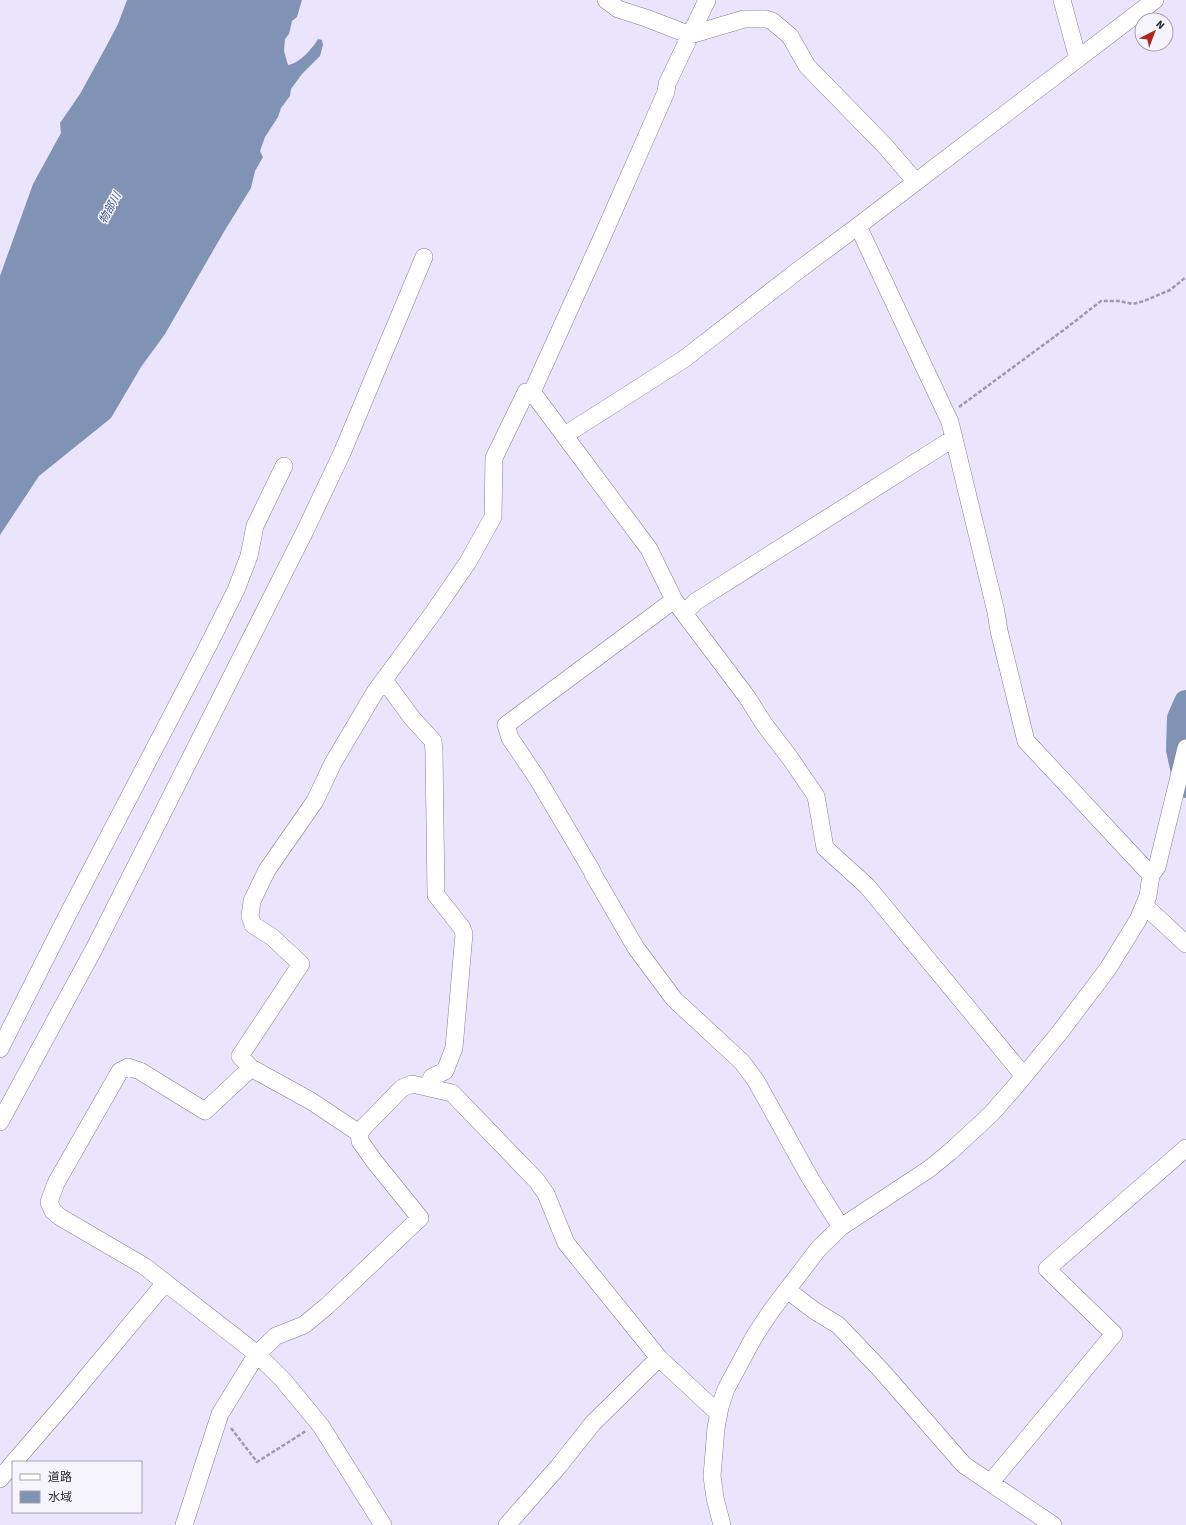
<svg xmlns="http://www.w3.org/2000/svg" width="1186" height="1525" font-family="'Source Sans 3','Noto Sans JP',sans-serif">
  <rect width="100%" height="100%" fill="#ebe4fd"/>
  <path fill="#8093b4" d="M127,0H302L297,17L292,21L289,34L285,39L284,51L288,65C300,63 312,49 318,39L322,40L323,45L320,56L302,74L291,89L290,96L281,108L278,117L265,137L260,151L263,157L255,171L251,188L225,230L165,334L141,367L111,418L39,476L0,535V276L33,184L61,133L60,123L80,94L107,45L118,24Z"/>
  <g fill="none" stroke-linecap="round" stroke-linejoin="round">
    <path stroke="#8093b4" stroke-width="24" d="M1186,702L1179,718L1178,750L1186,786"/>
    <g stroke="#857f95" stroke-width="18">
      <path id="minor" d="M606,0L618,9L646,18L690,35L744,19H766L772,21L790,36L807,66L886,147L916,182
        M1062,0L1078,59
        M858,226L950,422L996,612L999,631L1026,741L1151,875
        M532,392L649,549L674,600L747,697L764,724L790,758L816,796L825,848L867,886L1024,1076
        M532,392L600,242L666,92L667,84L707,0
        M565,435L684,359L800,269L858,226L1155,0
        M674,600L506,725L510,738L537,778L592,871L593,874L636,948L674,999L742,1062L756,1081L810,1178L841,1227
        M685,613L695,602L954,438
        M384,680L412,718L433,741L434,752L436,895L462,928L464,934L454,1048L445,1071L432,1077L428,1087
        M1144,905L1186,944
        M0,1049L66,918L208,646L236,590L249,556L255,526L284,466
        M251,1068L205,1111L140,1071L128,1067L120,1071L56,1183L49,1202L53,1211L60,1217L144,1266L257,1354L283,1380L321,1426L383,1525
        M0,1122L94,949L305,531L342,453L424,257
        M359,1133L311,1101L251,1068L240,1056L301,964L272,937L253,925L250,916L252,901L267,870L315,801L333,763L375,692L433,613L468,562L493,517L494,458L526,392H532
        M787,1290L815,1311L838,1325L881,1370L964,1465L1053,1525
        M14,1462L65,1403L165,1283
        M0,1479L13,1463
        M991,1482L1114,1334L1047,1269L1186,1148
        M184,1525L220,1414L257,1354L276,1336L304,1325L327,1306L420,1218L374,1161L360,1141L359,1133L365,1126L402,1088L412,1084L452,1093L537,1181L546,1194L566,1243L659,1358L719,1414
        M507,1525L558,1467L593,1423L659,1358
        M722,1525L715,1498L712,1476L716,1428L720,1407L726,1389L754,1337L771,1311L819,1248L841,1227L929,1169L950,1152L991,1114L1014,1088L1060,1032L1107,970L1138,920L1148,896L1151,875L1157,867L1186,748"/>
    </g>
    <path stroke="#9e99ac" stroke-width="2.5" stroke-dasharray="4 2" stroke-linecap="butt" d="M959,407L1065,329L1101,301H1119L1133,304L1144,301L1170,290L1186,277
      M231,1428L257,1462L306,1431"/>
    <use href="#minor" stroke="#fff" stroke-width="17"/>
  </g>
  <g text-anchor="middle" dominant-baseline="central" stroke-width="3" stroke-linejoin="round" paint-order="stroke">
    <g font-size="11" font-style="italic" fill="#3b5584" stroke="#f6f4fe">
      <text transform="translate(110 208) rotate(-62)">物部川</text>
    </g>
  </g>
  <rect x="12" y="1461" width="130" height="52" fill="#f6f4fe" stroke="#a4a2ac"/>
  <rect x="20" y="1474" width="20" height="6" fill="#ffffff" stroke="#a4a2ac"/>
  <text x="48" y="1481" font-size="12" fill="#2a2831">道路</text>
  <rect x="20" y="1491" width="20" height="12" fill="#8093b4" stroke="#a4a2ac"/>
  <text x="48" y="1501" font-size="12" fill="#2a2831">水域</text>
  <g transform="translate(1154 32) rotate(42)"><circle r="19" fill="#f6f4fe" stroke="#a4a2ac"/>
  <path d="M0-3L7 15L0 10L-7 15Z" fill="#b4251b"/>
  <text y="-6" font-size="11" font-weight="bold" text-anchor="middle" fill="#2a2831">N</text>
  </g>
</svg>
